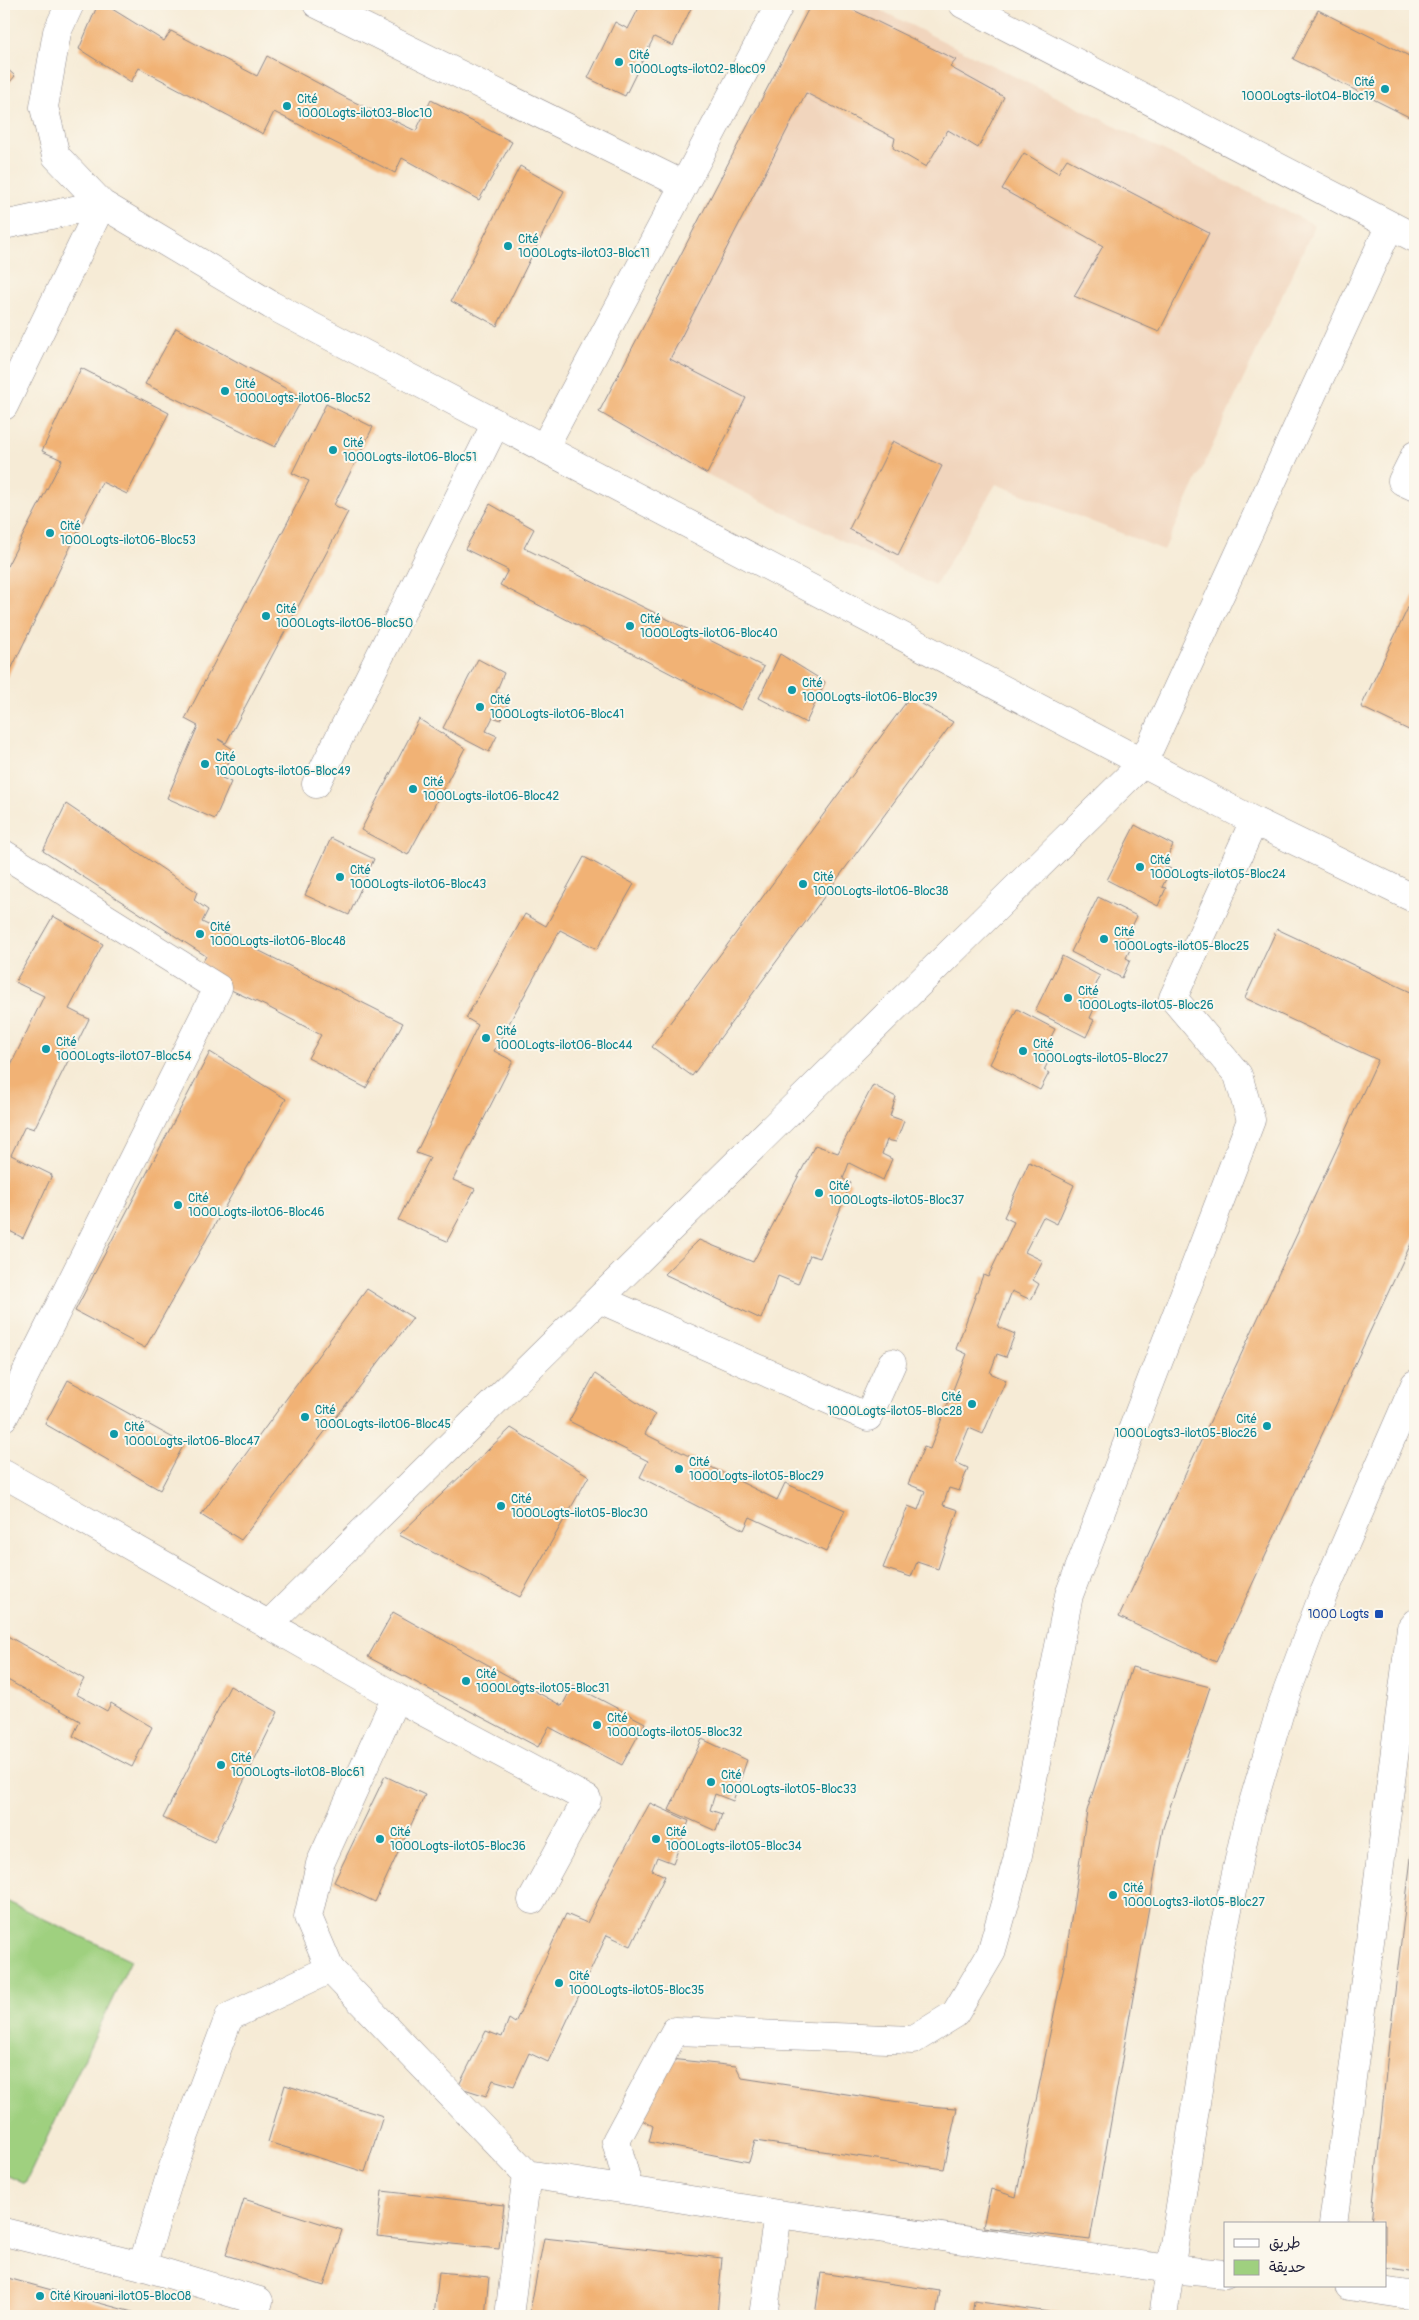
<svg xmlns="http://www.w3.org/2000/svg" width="1419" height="2320" font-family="Pangolin,'Playpen Sans Arabic',sans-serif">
  <rect width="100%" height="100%" fill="#fbf7ec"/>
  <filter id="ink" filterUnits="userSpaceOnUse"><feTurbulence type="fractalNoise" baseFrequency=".02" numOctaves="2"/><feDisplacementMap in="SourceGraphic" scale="10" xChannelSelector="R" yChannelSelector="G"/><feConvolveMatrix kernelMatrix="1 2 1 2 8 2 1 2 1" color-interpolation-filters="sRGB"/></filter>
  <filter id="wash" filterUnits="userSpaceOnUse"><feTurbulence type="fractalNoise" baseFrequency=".0096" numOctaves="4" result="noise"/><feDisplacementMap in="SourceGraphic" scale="20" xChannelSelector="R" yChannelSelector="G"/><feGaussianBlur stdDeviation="1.12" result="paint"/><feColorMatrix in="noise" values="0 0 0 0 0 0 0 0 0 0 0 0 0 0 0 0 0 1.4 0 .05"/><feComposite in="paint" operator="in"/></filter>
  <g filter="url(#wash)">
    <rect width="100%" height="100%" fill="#f6ebd6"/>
    <path fill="#f1d5bd" d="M861,4H868L1315,225L1164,550L996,484L935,586L637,440L617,395Z"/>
    <path fill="#9fd07f" stroke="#60795d" d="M4,1900L131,1960L25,2184L4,2174Z"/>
    <g id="blocks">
      <path fill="#f1b275" d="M98,4H104L164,41L171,31L257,76L267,56L348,99L416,131L431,100L512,142L479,200L402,158L395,173L274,112L263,134L139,68L131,82L79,49Z
        M641,4H693L673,46L654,37L625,96L588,78L615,22L628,29Z
        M811,4H841L956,60L950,67L1004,97L978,148L948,130L926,167L893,148L895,138L806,93L670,359L746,398L707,474L599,412Z
        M1318,10L1415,59V120L1293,59Z
        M4,66L15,76L4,89Z
        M1024,153L1058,173L1067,159L1209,233L1159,332L1074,296L1103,246L1002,189Z
        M520,166L564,191L497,326L451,301Z
        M176,328L303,398L275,447L145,384Z
        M81,368L169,413L127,494L102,482L4,684V572L62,460L42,451Z
        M326,404L373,427L334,505L348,512L226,743L218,739L234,750L222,778L231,782L215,819L167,798L198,726L185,719L309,481L292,473Z
        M893,441L942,466L898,555L849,529Z
        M490,504L534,529L524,548L764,667L741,710L500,585L508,570L465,549Z
        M1415,593V733L1361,707Z
        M780,654L825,682L806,723L759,698Z
        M478,659L504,673L496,692L510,698L501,720L493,717L486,731L497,736L489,752L443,728Z
        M910,697L953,722L692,1076L652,1047Z
        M419,719L465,748L408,855L361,830Z
        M66,804L197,892L194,900L208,910L202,922L403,1023L366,1088L308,1058L321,1035L268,1007L196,974L206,956L43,851Z
        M1135,825L1173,845L1163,865L1171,869L1162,887L1166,888L1158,906L1107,880Z
        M331,838L374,859L349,915L305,895Z
        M584,857L634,884L597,949L560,930L494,1051L513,1061L453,1180L475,1189L447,1241L398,1220L430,1158L416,1153L478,1025L466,1018L525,914L546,926Z
        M1098,897L1137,916L1127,937L1134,941L1126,958L1130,960L1122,978L1071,952Z
        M53,916L103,944L69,1009L89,1019L34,1129L25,1126L11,1155L52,1175L23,1238L4,1228V1079L44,996L15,982Z
        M1277,929L1415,994V1235L1216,1662L1119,1617L1378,1060L1245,998Z
        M1062,956L1100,976L1091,996L1098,1000L1090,1018L1094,1020L1086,1037L1035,1011Z
        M1017,1009L1055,1029L1045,1049L1053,1053L1044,1070L1049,1073L1040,1090L990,1064Z
        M210,1052L286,1099L145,1348L75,1311Z
        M873,1085L896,1097L890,1116L904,1121L896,1142L887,1140L882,1154L892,1159L883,1180L849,1163L843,1179L851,1183L820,1258L810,1255L798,1284L778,1276L761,1319L664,1274L699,1240L753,1262L815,1145L838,1153Z
        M1029,1162L1074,1185L1057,1224L1043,1217L1025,1252L1043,1261L1033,1280L1039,1284L1031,1300L1012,1291L998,1327L1015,1334L1006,1357L997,1354L990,1373L1006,1380L983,1434L969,1428L955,1462L968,1468L959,1491L949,1488L943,1505L958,1510L938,1569L917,1562L911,1577L883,1568L908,1506L918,1510L925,1491L908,1484L924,1447L930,1449L967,1354L956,1349L983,1275L988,1277L1014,1222L1004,1217Z
        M367,1289L413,1318L241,1540L201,1515Z
        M595,1374L655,1415L645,1434L777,1500L785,1483L845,1510L826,1552L750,1517L744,1530L640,1477L648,1461L569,1421Z
        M68,1380L184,1444L160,1490L45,1424Z
        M511,1428L589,1476L520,1597L399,1535Z
        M393,1612L562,1706L573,1685L645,1723L622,1765L549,1727L538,1747L368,1657Z
        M4,1634L84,1679L76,1694L107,1711L111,1703L152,1727L132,1767L73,1736L80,1721L4,1678Z
        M1132,1667L1210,1687L1163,1828L1090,2240L983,2227L991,2189L1016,2197L1065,1961L1087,1811Z
        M230,1686L278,1712L214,1842L163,1818Z
        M702,1739L747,1760L733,1801L715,1794L710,1810L722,1814L716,1831L669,1810Z
        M385,1776L425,1795L375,1902L334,1882Z
        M650,1803L689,1821L673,1863L657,1857L652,1870L665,1876L631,1946L607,1935L548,2062L529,2053L514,2086L493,2080L486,2096L458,2087L486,2031L502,2037L509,2019L515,2023L566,1914L587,1923L614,1868Z
        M1414,1833H1415V2273L1385,2268V2224H1371L1389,2042Z
        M660,2058L736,2066L742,2078L925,2106L957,2108L944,2169L755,2141L749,2162L649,2142L653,2126L640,2119Z
        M285,2085L383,2116L365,2172L268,2142Z
        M382,2191L504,2205L499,2249L377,2236Z
        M244,2199L342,2230L324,2286L226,2255Z
        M544,2238L722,2258L717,2316H529Z
        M439,2272L489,2277L485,2316H434Z
        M821,2273L940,2291L936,2316H815Z
        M4,2277L147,2316H4Z
        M974,2301L1069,2315V2316H972Z"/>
    </g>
  </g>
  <g filter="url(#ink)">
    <use href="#blocks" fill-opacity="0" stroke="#8c8688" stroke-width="1"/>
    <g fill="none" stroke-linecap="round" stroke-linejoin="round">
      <g stroke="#8c8688" stroke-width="29">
        <path id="minor" d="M70,4L57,32L44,107L56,156L102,204L271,305L1254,821L1415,899
          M317,4L684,185
          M963,4L1415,238
          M4,225L102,204
          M4,406L102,204
          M544,448L780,4
          M1415,455L1402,481L1415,487
          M316,784L496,423
          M4,854L218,988L4,1417
          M599,1299L868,1417L892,1363
          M4,1474L396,1697L587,1799L532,1900
          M268,1625L1143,763L1390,225
          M396,1697L320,1864L308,1917L330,1969L527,2174L778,2214L1170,2269L1225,2274
          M629,2190L616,2141L675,2031L913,2040L955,2014L991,1953L1017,1860L1069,1595L1251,1120L1238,1075L1173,998L1254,821
          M1333,2224L1411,1628L1415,1623
          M4,2232L142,2266L259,2301L255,2316
          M142,2266L172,2170L229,2017L330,1969
          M1349,2286L1415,2296
          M509,2316L527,2174
          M763,2316L778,2214"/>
      </g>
      <g stroke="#8c8688" stroke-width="29">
        <path id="secondary" d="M1163,2316L1221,1941L1247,1823L1281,1708L1323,1595L1415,1384"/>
      </g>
      <use href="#minor" stroke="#fff" stroke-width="28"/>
      <use href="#secondary" stroke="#fff" stroke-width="28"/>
    </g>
  </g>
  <g fill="#0f9aa8" stroke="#fbf7ec" stroke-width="2">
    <circle cx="619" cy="62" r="5"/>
    <circle cx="1385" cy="89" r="5"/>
    <circle cx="287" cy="106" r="5"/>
    <circle cx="508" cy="246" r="5"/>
    <circle cx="225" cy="391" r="5"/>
    <circle cx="333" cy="450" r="5"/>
    <circle cx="50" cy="533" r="5"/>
    <circle cx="266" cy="616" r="5"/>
    <circle cx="630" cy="626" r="5"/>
    <circle cx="792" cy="690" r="5"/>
    <circle cx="480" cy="707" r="5"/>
    <circle cx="205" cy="764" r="5"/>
    <circle cx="413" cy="789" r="5"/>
    <circle cx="1140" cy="867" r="5"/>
    <circle cx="340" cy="877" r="5"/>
    <circle cx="803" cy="884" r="5"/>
    <circle cx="200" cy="934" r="5"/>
    <circle cx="1104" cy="939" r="5"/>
    <circle cx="1068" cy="998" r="5"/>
    <circle cx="486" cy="1038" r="5"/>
    <circle cx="46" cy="1049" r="5"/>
    <circle cx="1023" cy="1051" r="5"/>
    <circle cx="819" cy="1193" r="5"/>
    <circle cx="178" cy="1205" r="5"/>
    <circle cx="972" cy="1404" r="5"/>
    <circle cx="305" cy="1417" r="5"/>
    <circle cx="1267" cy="1426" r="5"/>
    <circle cx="114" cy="1434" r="5"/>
    <circle cx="679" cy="1469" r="5"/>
    <circle cx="501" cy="1506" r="5"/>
    <circle cx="466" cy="1681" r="5"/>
    <circle cx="597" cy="1725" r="5"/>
    <circle cx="221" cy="1765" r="5"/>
    <circle cx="711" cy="1782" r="5"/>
    <circle cx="380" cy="1839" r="5"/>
    <circle cx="656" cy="1839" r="5"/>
    <circle cx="1113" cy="1895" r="5"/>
    <circle cx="559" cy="1983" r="5"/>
    <circle cx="40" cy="2296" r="5"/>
  </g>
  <rect fill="#1a4fb4" stroke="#fbf7ec" stroke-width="2" x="1374" y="1609" width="10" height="10" rx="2.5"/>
  <g text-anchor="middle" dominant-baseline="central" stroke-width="4" stroke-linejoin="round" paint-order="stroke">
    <g font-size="12" fill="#0d838f" stroke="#fbf7ec" text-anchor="start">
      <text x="629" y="55">Cité<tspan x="629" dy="14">1000Logts-ilot02-Bloc09</tspan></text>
      <text x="1375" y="82" text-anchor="end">Cité<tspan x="1375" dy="14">1000Logts-ilot04-Bloc19</tspan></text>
      <text x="297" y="99">Cité<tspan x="297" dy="14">1000Logts-ilot03-Bloc10</tspan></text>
      <text x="518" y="239">Cité<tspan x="518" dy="14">1000Logts-ilot03-Bloc11</tspan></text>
      <text x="235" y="384">Cité<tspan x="235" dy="14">1000Logts-ilot06-Bloc52</tspan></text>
      <text x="343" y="443">Cité<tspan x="343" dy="14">1000Logts-ilot06-Bloc51</tspan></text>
      <text x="60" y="526">Cité<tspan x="60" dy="14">1000Logts-ilot06-Bloc53</tspan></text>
      <text x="276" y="609">Cité<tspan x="276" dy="14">1000Logts-ilot06-Bloc50</tspan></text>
      <text x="640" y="619">Cité<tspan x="640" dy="14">1000Logts-ilot06-Bloc40</tspan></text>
      <text x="802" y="683">Cité<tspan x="802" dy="14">1000Logts-ilot06-Bloc39</tspan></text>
      <text x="490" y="700">Cité<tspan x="490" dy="14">1000Logts-ilot06-Bloc41</tspan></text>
      <text x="215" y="757">Cité<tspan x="215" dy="14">1000Logts-ilot06-Bloc49</tspan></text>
      <text x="423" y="782">Cité<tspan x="423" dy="14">1000Logts-ilot06-Bloc42</tspan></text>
      <text x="1150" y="860">Cité<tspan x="1150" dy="14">1000Logts-ilot05-Bloc24</tspan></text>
      <text x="350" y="870">Cité<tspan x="350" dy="14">1000Logts-ilot06-Bloc43</tspan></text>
      <text x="813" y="877">Cité<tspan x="813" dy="14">1000Logts-ilot06-Bloc38</tspan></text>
      <text x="210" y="927">Cité<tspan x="210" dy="14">1000Logts-ilot06-Bloc48</tspan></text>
      <text x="1114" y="932">Cité<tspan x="1114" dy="14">1000Logts-ilot05-Bloc25</tspan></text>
      <text x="1078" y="991">Cité<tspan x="1078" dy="14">1000Logts-ilot05-Bloc26</tspan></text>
      <text x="496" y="1031">Cité<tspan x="496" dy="14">1000Logts-ilot06-Bloc44</tspan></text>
      <text x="56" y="1042">Cité<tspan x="56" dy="14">1000Logts-ilot07-Bloc54</tspan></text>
      <text x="1033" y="1044">Cité<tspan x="1033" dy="14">1000Logts-ilot05-Bloc27</tspan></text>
      <text x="829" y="1186">Cité<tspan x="829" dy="14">1000Logts-ilot05-Bloc37</tspan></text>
      <text x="188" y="1198">Cité<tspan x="188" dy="14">1000Logts-ilot06-Bloc46</tspan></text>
      <text x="962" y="1397" text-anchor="end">Cité<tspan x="962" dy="14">1000Logts-ilot05-Bloc28</tspan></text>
      <text x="315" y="1410">Cité<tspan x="315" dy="14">1000Logts-ilot06-Bloc45</tspan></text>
      <text x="1257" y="1419" text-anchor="end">Cité<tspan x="1257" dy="14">1000Logts3-ilot05-Bloc26</tspan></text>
      <text x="124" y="1427">Cité<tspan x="124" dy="14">1000Logts-ilot06-Bloc47</tspan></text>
      <text x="689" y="1462">Cité<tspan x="689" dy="14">1000Logts-ilot05-Bloc29</tspan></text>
      <text x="511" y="1499">Cité<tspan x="511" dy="14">1000Logts-ilot05-Bloc30</tspan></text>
      <text x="476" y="1674">Cité<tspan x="476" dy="14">1000Logts-ilot05-Bloc31</tspan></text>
      <text x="607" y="1718">Cité<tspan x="607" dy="14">1000Logts-ilot05-Bloc32</tspan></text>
      <text x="231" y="1758">Cité<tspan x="231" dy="14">1000Logts-ilot08-Bloc61</tspan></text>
      <text x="721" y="1775">Cité<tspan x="721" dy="14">1000Logts-ilot05-Bloc33</tspan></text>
      <text x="390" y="1832">Cité<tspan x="390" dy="14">1000Logts-ilot05-Bloc36</tspan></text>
      <text x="666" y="1832">Cité<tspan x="666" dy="14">1000Logts-ilot05-Bloc34</tspan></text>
      <text x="1123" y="1888">Cité<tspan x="1123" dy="14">1000Logts3-ilot05-Bloc27</tspan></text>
      <text x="569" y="1976">Cité<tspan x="569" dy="14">1000Logts-ilot05-Bloc35</tspan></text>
      <text x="50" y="2296">Cité Kirouani-ilot05-Bloc08</text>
    </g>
    <g font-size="12" fill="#164399" stroke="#fbf7ec" text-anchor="end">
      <text x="1369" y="1614">1000 Logts</text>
    </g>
  </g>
  <rect width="1419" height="2320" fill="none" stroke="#fbf7ec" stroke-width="20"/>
  <rect x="1224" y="2222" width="162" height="65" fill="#fbf7ec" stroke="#a4a2a5"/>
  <rect x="1234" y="2239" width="25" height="8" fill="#ffffff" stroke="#a4a2a5"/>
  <text x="1269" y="2248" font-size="15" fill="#22223b">طريق</text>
  <rect x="1234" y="2260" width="25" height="15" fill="#9fd07f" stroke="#a4a2a5"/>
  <text x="1269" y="2272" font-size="15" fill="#22223b">حديقة</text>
</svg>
